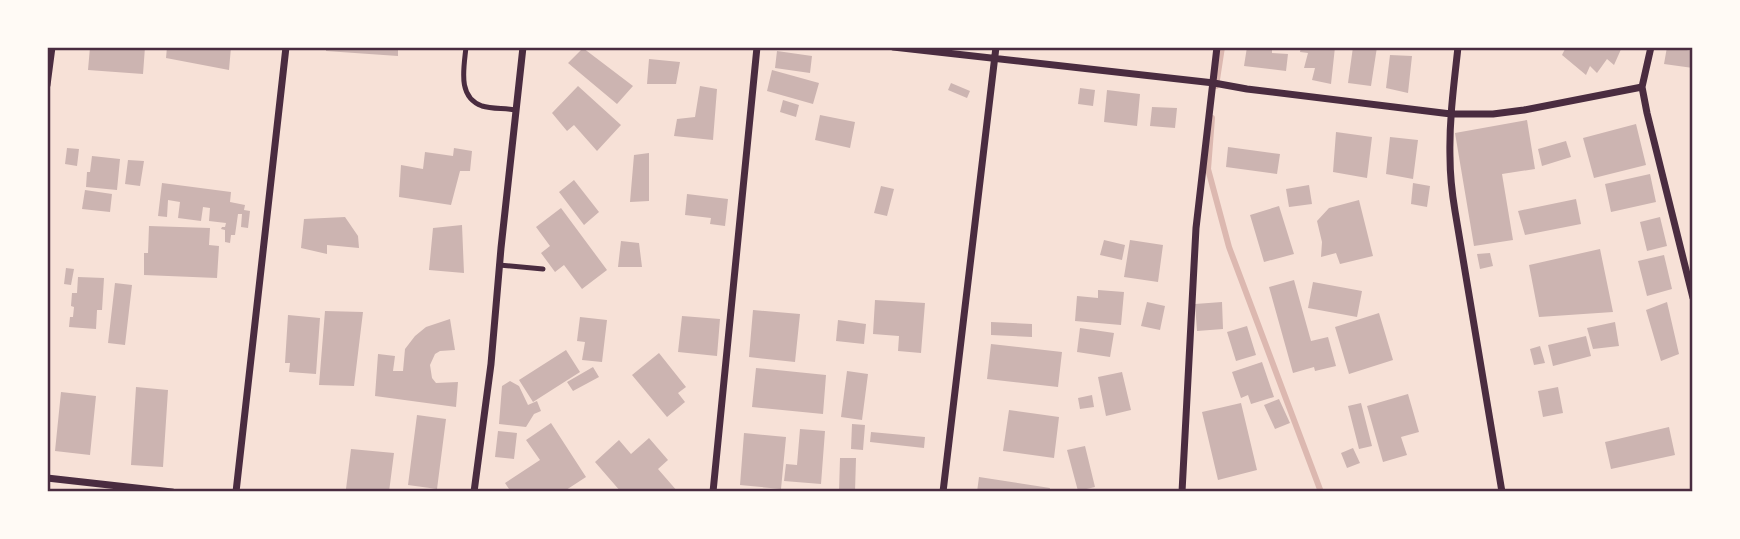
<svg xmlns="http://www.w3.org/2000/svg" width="1740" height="539" font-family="'IBM Plex Sans',sans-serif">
  <rect width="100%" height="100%" fill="#f7e1d7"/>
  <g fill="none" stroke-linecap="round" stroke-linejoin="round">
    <path stroke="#dcb8b0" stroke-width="6" d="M1216,86L1222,47
      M1212,118L1208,169L1229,247L1321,492"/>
  </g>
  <path fill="#ccb4b1" d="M90,47H145L143,74L88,70Z
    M167,47H231L229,70L166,58Z
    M326,47H398V56L326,51Z
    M1247,47H1272V53L1288,54L1286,71L1244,66Z
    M1301,47H1335L1331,84L1312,80L1315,68H1304L1308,53L1300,52Z
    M1353,47H1377L1371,86L1348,83Z
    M1566,47H1622L1614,65L1607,59L1597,73L1590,66L1586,75L1562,55Z
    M1667,47L1693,51V68L1664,64Z
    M583,48L633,86L617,104L568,63Z
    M777,51L812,56L810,73L775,68Z
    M1390,55L1412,56L1408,93L1386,88Z
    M649,59L680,62L676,84H647Z
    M772,70L819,83L813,104L767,91Z
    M951,83L970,91L967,98L948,90Z
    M578,86L621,125L597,151L574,125L567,131L552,113Z
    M700,86L717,89L713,140L674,136L677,119L695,117Z
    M1080,88L1095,90L1093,106L1078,104Z
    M1107,90L1140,94L1137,126L1104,122Z
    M783,100L799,105L796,117L780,112Z
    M1152,107L1177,108L1175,128L1150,126Z
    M820,115L855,122L850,148L815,140Z
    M1527,120L1535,169L1502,174L1513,240L1474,246L1455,133Z
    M1636,124L1646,165L1594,178L1583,138Z
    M1336,132L1372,137L1367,178L1333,172Z
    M1390,137L1418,140L1413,179L1386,174Z
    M1566,141L1571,157L1542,166L1538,149Z
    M1228,147L1280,154L1277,174L1226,167Z
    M67,148L79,149L77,166L65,164Z
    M454,148L472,151L470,171H460L451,205L399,197L401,165L423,169L425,152L453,156Z
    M649,153V201L630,202L634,155Z
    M92,156L120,159L117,190L86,187L87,172H90Z
    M128,160L144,161L140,186L125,184Z
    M1650,174L1656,202L1611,212L1605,184Z
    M574,180L599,212L584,225L559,192Z
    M162,183L231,192L230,202L245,205L244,210L250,211L248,228L241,227L242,214H238L235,235H231L230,243L225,242V230L221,229L222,227H225L226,223L209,221L210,208L203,207L201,221L178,218L180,202L168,200L167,217L158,216Z
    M1413,183L1430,186L1427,207L1411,204Z
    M1309,185L1312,204L1289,207L1286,189Z
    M881,186L894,189L887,216L874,213Z
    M85,190L112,194L110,212L82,209Z
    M687,194L728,199L725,226L710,224L711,218L685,215Z
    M1576,199L1581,224L1525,235L1518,211Z
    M1359,200L1373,256L1340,264L1336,253L1321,257L1322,242L1317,221L1329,208Z
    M1279,206L1294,254L1264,262L1250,215Z
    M561,208L607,270L582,289L564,265L555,272L541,253L550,246L536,227Z
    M345,217L358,236L359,248L327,245V254L301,248L304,219Z
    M1660,217L1667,246L1647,251L1640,222Z
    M462,225L464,273L429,270L433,228Z
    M149,226L210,228L209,245L219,246L217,278L144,275V253H148Z
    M1104,240L1125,245L1122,260L1100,255Z
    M1130,240L1163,245L1158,282L1124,277Z
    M621,241L639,243L642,267H618Z
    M1600,249L1613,312L1539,317L1529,265Z
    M1490,253L1493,266L1480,269L1477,254Z
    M1664,255L1672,289L1647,296L1638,261Z
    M66,268L74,269L71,285L64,284Z
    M78,277L104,278L102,310H97L96,329L69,327L70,317H73L74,307L71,306L72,293H77Z
    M1294,280L1311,341L1328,337L1336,366L1315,371L1314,367L1293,373L1269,287Z
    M1313,282L1362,291L1357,317L1308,308Z
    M115,283L132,285L125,345L108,343Z
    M1098,290L1124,292L1121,325L1075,321L1077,296L1098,298Z
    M875,300L925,303L921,353L898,351L899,336L873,334Z
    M1147,302L1165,306L1160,330L1141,326Z
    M1222,302L1223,329L1197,331L1195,304Z
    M1667,302L1679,354L1661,361L1646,310Z
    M753,310L800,314L795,362L749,357Z
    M325,311L363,312L354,386L319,385Z
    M1379,313L1393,360L1349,374L1335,327Z
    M288,315L320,318L316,374L289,372L290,363H285Z
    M682,316L720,319L717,356L678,352Z
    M580,317L607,320L602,362L582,360L585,342L577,341Z
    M450,319L455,350L440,351L435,354L430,365L432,378L436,383L458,382L456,407L375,396L378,354L395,356L393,371H403L405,349L415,336L426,327Z
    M838,320L866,324L864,344L836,341Z
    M991,322L1032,324V337L991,335Z
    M1615,322L1619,346L1593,349L1587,328Z
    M1247,326L1256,355L1236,361L1227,332Z
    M1080,328L1114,333L1110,357L1077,352Z
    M1586,336L1591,356L1553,366L1548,345Z
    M991,344L1062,352L1058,387L987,379Z
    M1540,346L1545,363L1534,365L1530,349Z
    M566,350L580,372L533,402L519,380Z
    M659,353L686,387L678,393L685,402L667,417L632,375Z
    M1262,362L1274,397L1251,404L1248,395L1241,398L1232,372Z
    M593,367L599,377L573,391L567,382Z
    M756,368L826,375L823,414L752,407Z
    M847,371L868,374L862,420L841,417Z
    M1122,372L1131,410L1106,416L1098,377Z
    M510,381L519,386L528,405L537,401L541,411L534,414L526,427L499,424L502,386Z
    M136,387L168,390L163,467L131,465Z
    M1558,387L1563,413L1543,417L1538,391Z
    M61,392L96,396L90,455L55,451Z
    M1408,394L1419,432L1401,437L1407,455L1383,462L1367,406Z
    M1092,395L1094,407L1080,409L1078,398Z
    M1279,399L1290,423L1275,429L1264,405Z
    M1241,403L1257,470L1218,480L1202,412Z
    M1361,403L1372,446L1359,449L1348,406Z
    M1009,410L1059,417L1054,458L1003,451Z
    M417,415L446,419L437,489L408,485Z
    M551,423L586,477L563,492H511L505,483L540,460L526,440Z
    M852,424L865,425L863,450L851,449Z
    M1669,427L1675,455L1611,469L1605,442Z
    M800,429L825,431L821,484L784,481L786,464L797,465Z
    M498,431L517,433L514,459L495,457Z
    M871,432L925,437L924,448L870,442Z
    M744,433L786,437L781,489L740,485Z
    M649,438L668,460L658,469L678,492H621L595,462L619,440L631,454Z
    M1085,446L1095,487L1078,491L1067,450Z
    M1353,448L1360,463L1347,468L1341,453Z
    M351,449L394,453L389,492H366L346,489Z
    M840,458H856L855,492H839Z
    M979,477L1050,488L1049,492H977Z
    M734,489H781V492H734Z"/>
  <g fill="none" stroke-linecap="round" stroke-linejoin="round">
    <path stroke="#4a2c40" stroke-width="5" d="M466,47C464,68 457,97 482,106C492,109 505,108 515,110
      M499,265L543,269"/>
    <path stroke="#4a2c40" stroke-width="7" d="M893,47L1214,83L1247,89L1451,114H1493L1524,110L1642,87
      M1458,47C1454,84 1449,120 1450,157C1450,175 1452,193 1455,211L1502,492
      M1651,47L1642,87L1647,113L1693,298
      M47,85L52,47
      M47,478L172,492
      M236,492L286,47
      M474,492L491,364L501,248L523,47
      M713,492L757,47
      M943,492L996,47
      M1182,492L1196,228L1217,47"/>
  </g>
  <rect width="1740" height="539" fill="none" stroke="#fffaf5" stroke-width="98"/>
  <rect x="49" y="49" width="1642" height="441" fill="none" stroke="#4a2c40" stroke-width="2.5"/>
</svg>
